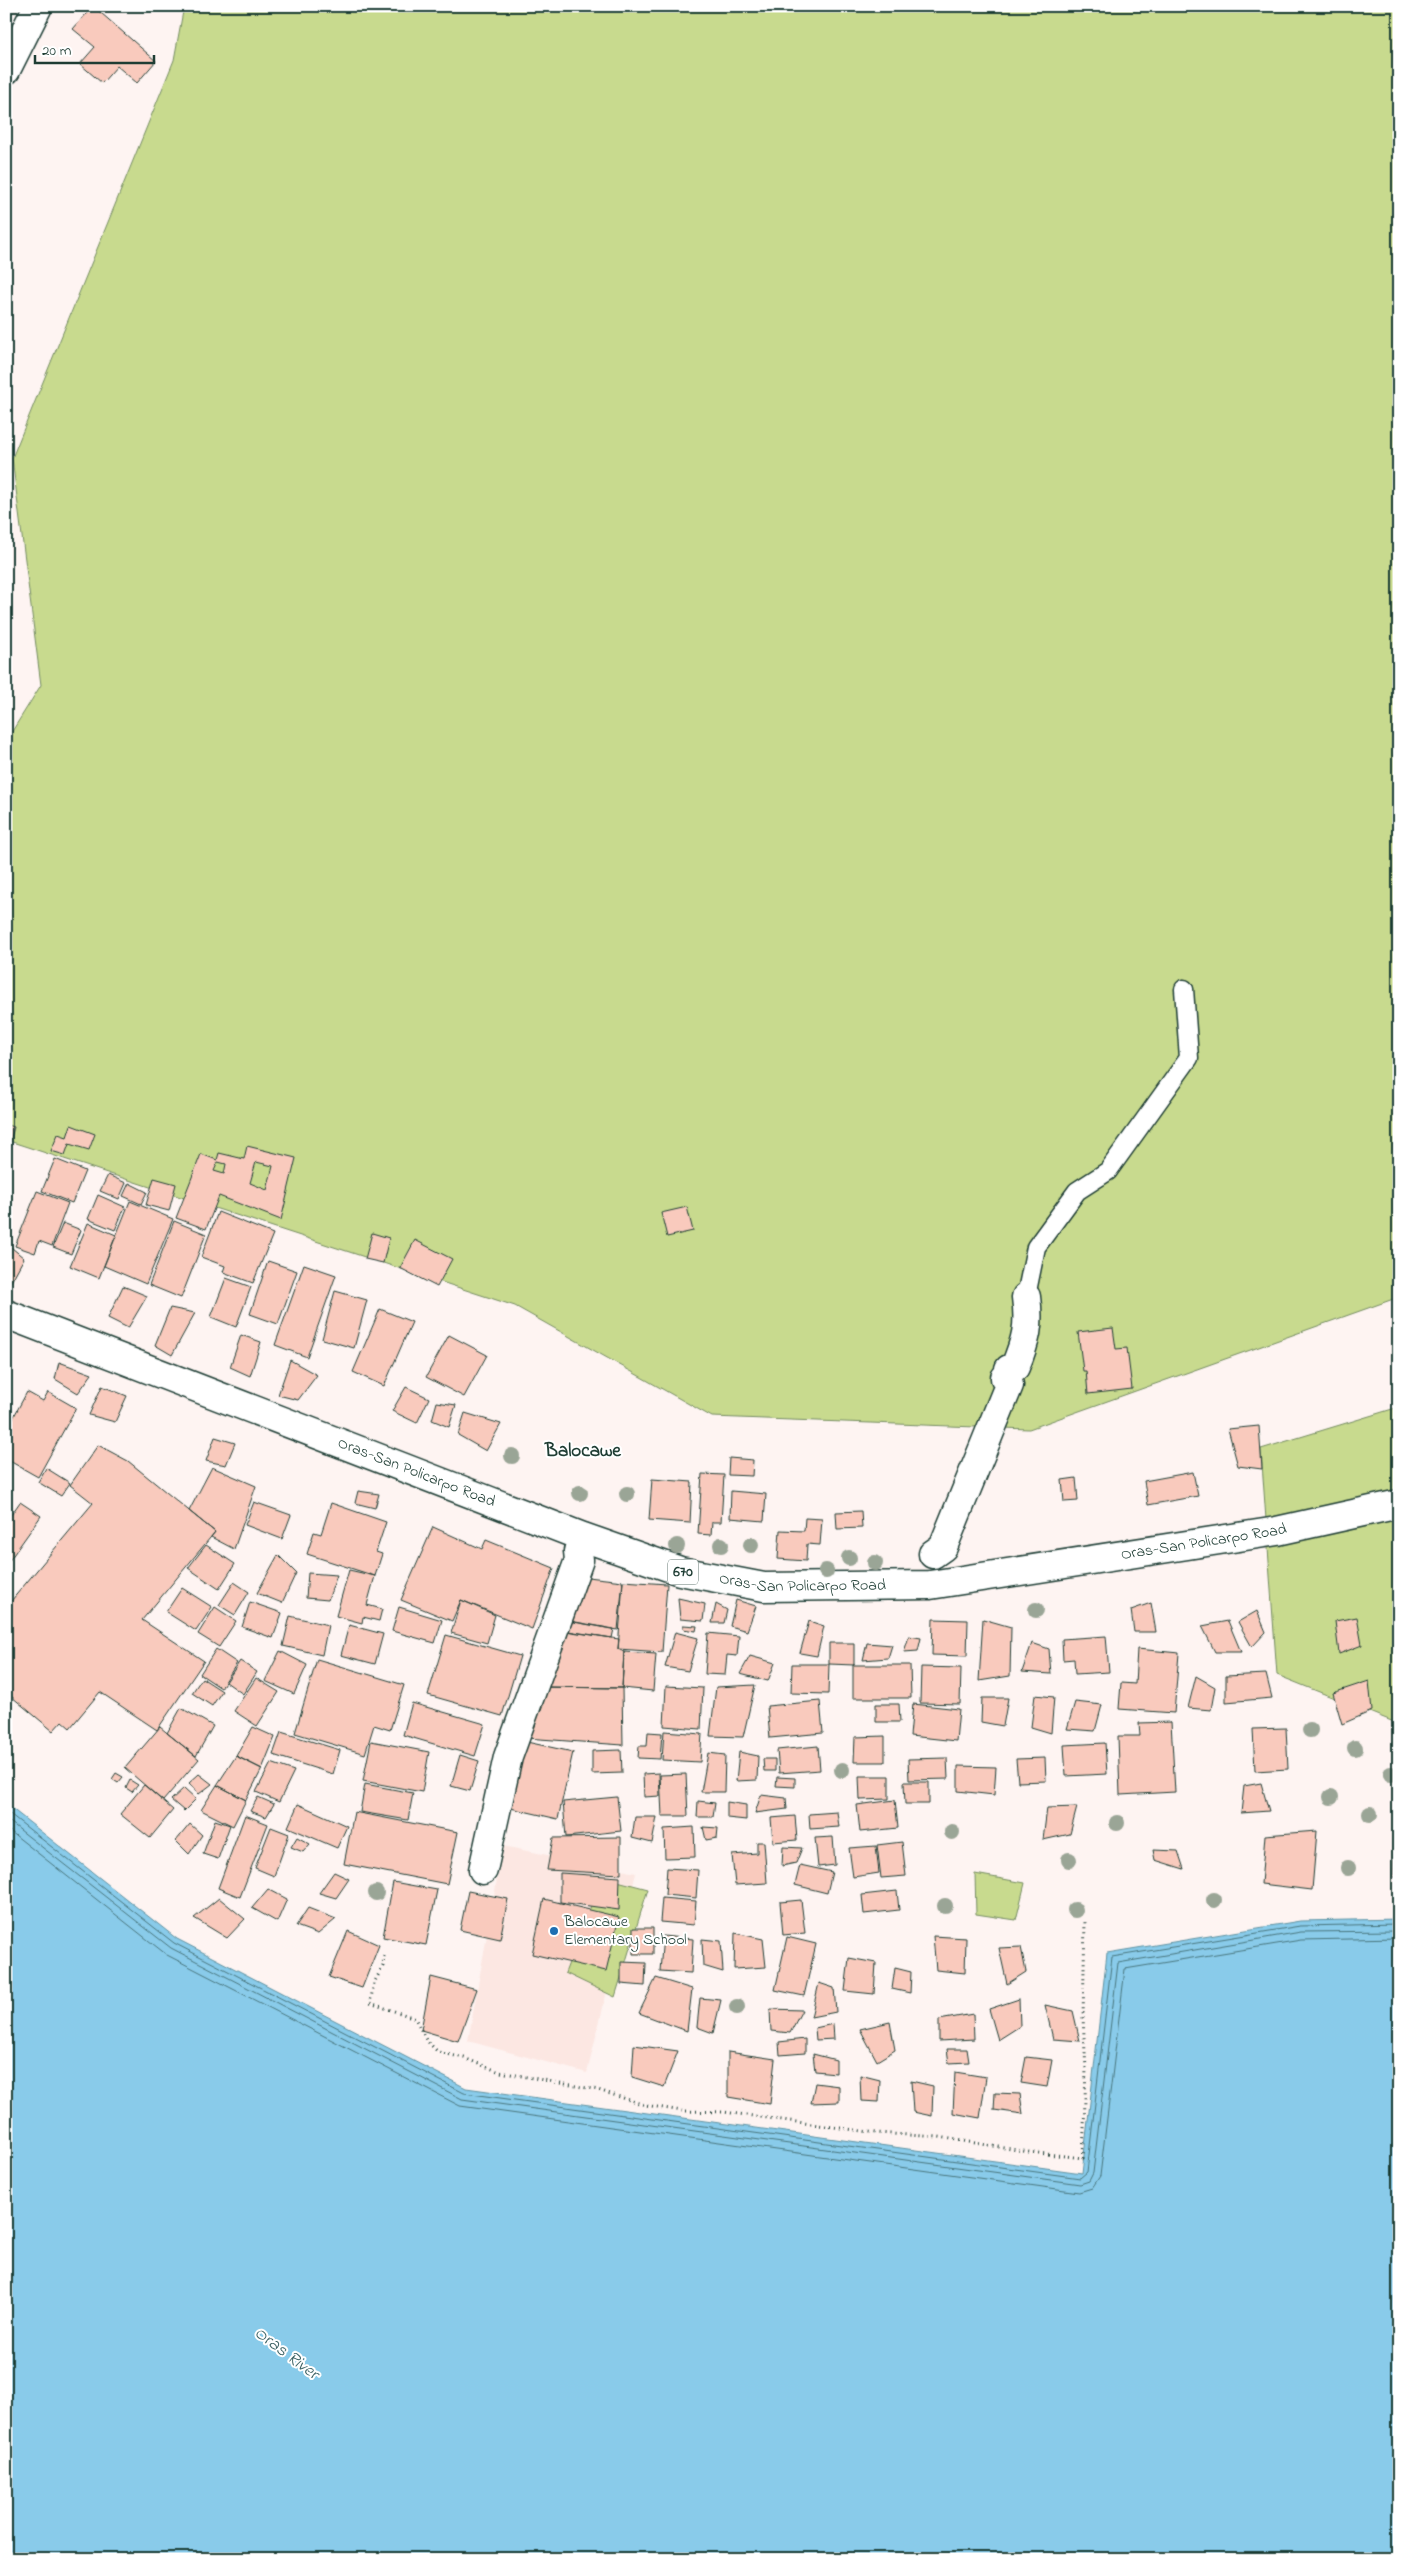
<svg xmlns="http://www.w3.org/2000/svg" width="1405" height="2565" font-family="'Indie Flower',sans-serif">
  <rect width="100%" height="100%" fill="#fef4f2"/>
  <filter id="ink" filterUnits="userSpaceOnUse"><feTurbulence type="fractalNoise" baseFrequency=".02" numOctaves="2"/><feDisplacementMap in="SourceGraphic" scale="10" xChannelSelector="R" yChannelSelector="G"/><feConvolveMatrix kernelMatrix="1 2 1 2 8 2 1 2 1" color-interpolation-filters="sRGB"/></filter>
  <g filter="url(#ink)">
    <path fill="#fce7e2" d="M503,1846L636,1873L587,2073L468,2041Z"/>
    <path fill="#c8da8e" stroke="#748c61" d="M184,6H1399V1297L1029,1429L712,1417L515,1306L6,1140V741L41,685L12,458L174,60Z
      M1399,1407V1724L1277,1675L1261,1449Z
      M975,1874L1025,1883L1016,1920L976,1914Z
      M602,1877L648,1889L615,1997L565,1973Z"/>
    <path fill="#89cbea" stroke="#5f92a1" d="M6,1804L177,1939L466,2088L1082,2173L1107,1953L1300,1921L1399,1919V2559H6Z"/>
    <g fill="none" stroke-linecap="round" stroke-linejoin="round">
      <path stroke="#49767d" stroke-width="1" d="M6,1811L174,1943L464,2093L1080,2178L1087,2172L1112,1957L1300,1926L1399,1924
        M6,1819L171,1948L462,2099L1080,2184L1089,2181L1093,2173L1118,1963L1301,1932L1399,1931
        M6,1828L167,1955L460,2106L1079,2192L1092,2188L1100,2176L1125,1969L1301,1940L1399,1938"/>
    </g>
    <path fill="#f9cabd" stroke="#1f3d34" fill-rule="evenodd" d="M93,6L156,61L137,83L117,66L102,83L80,64L95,47L73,29Z
      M6,1125L14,1127L6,1155Z
      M71,1125L95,1134L89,1150L69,1144L65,1155L51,1151L58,1134L67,1137Z
      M247,1146L296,1158L281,1220L219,1196L206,1229L176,1218L201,1154L217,1160L219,1153L244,1159ZM218,1162L226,1164L224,1174L214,1171ZM256,1162L273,1166L267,1190L250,1183Z
      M55,1159L85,1171L72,1203L42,1191Z
      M108,1175L126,1183L119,1199L100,1191Z
      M154,1178L176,1184L169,1211L146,1205Z
      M129,1183L147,1192L141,1204L123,1196Z
      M37,1191L68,1203L52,1246L39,1241L35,1253L15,1246Z
      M98,1195L125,1207L115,1230L88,1219Z
      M130,1201L173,1219L146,1284L104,1266Z
      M687,1207L693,1231L667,1237L661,1213Z
      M218,1212L273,1234L253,1283L223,1272L225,1266L201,1257Z
      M174,1221L206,1234L181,1298L149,1285Z
      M63,1223L81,1230L71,1254L53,1247Z
      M88,1223L116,1235L99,1278L70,1266Z
      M372,1233L389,1238L383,1263L365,1259Z
      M415,1240L452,1259L437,1287L400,1268Z
      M6,1243L24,1258L7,1289H6Z
      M268,1261L297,1271L278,1324L250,1314Z
      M304,1264L336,1275L307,1357L275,1345Z
      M226,1278L251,1287L236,1327L211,1317Z
      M123,1286L147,1296L128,1328L108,1318Z
      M335,1291L367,1300L354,1348L322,1339Z
      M170,1308L195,1313L172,1355L155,1345Z
      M380,1309L412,1322L384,1386L353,1372Z
      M1113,1328L1116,1349L1127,1348L1132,1389L1088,1394L1086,1371H1083L1078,1332Z
      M241,1335L261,1342L250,1376L230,1367Z
      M449,1335L487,1355L464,1397L426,1377Z
      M290,1360L317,1375L298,1400L278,1395Z
      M59,1362L92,1374L78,1393L55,1379Z
      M102,1386L127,1396L115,1422L89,1415Z
      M406,1387L429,1398L417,1423L392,1411Z
      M27,1392L43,1401L48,1392L76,1408L38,1477L6,1459V1431Z
      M437,1402L456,1405L449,1427L432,1420Z
      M465,1413L501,1424L486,1451L458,1435Z
      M1259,1426L1262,1469L1238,1466L1228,1429Z
      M215,1437L235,1443L226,1465L206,1461Z
      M98,1445L128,1461L215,1532L142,1620L204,1661L157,1730L100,1692L70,1728L62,1721L53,1731L6,1692V1607L93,1503L70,1485Z
      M729,1458L753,1460L752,1476L728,1475Z
      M212,1467L256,1486L234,1549L211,1537L215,1532L189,1511Z
      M46,1468L70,1483L61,1496L38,1482Z
      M1193,1472L1198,1496L1148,1505L1144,1481Z
      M702,1474L724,1475L721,1522H712L711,1535L698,1534Z
      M1076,1478L1078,1501L1064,1502L1062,1480Z
      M652,1479L692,1482L690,1523L649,1520Z
      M358,1491L379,1494L375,1508L355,1503Z
      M731,1491L766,1494L764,1521L730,1518Z
      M6,1499L11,1503L6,1509Z
      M20,1502L41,1516L6,1565V1522Z
      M254,1502L291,1515L282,1539L245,1525Z
      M331,1503L386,1522L376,1552L382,1554L375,1576L307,1554L314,1532L321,1534Z
      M861,1511L862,1528L837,1529L836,1512Z
      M805,1518L822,1519L820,1545L807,1544L806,1561L778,1559L780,1530L804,1531Z
      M433,1527L482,1549L486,1540L554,1568L532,1629L461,1600L452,1621L401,1600Z
      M206,1545L235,1564L219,1589L188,1568Z
      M278,1555L296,1573L282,1603L257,1593Z
      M349,1570L375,1576L367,1605L382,1609L379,1621L363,1617L362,1623L336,1616Z
      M308,1573L337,1575L328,1600L306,1598Z
      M579,1576L623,1581L618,1630L568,1621Z
      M623,1581L667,1584L662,1652L618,1649Z
      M234,1582L249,1592L235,1615L219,1605Z
      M182,1588L212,1607L196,1631L166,1612Z
      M678,1598L705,1604L703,1621L680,1619Z
      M461,1600L495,1615L487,1643L451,1633Z
      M736,1600L756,1606L747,1631L730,1626Z
      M250,1602L282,1613L273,1638L242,1627Z
      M1151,1603L1156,1632H1134L1131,1610Z
      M716,1604L727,1610L724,1623H712Z
      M215,1607L236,1621L219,1647L198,1634Z
      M399,1607L442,1620L435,1643L392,1631Z
      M1257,1611L1266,1632L1252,1647L1238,1622Z
      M290,1616L328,1625L322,1655L283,1646Z
      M1357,1617L1362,1645L1339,1654L1335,1621Z
      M933,1619L968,1620L967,1656L932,1655Z
      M983,1619L1011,1627L1010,1676L979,1681Z
      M570,1621L614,1629L612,1638L568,1631Z
      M809,1621L824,1626L817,1656L800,1653Z
      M1228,1621L1241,1652H1215L1202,1626Z
      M349,1625L383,1634L375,1664L341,1655Z
      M683,1625L697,1626L696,1631L683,1629Z
      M565,1631L619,1639L618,1649L624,1652L622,1688L548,1687Z
      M675,1632L698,1638L688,1671L665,1667Z
      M708,1633L739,1636L737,1656L727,1655L725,1675L705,1674Z
      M446,1635L520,1656L502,1716L428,1695Z
      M909,1636L921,1638L918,1651L904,1652Z
      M1106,1636L1109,1672L1075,1674L1074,1659L1063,1660L1062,1639Z
      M829,1643H854V1665L829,1664Z
      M867,1643L892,1645L888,1658L863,1660Z
      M1032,1643L1049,1649L1051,1674L1022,1672Z
      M216,1649L237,1663L221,1688L200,1674Z
      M1137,1649L1179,1653L1174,1713L1119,1709L1121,1683L1135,1684Z
      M280,1651L307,1665L294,1694L265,1681Z
      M624,1652L656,1654L653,1691L622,1688Z
      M750,1656L775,1663L768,1681L740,1674Z
      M317,1659L404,1685L390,1730L374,1725L365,1754L295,1733Z
      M240,1661L257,1672L243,1694L226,1682Z
      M792,1664H829L828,1694L791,1693Z
      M853,1665H910L911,1698H853Z
      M921,1667L961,1668L960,1704L920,1703Z
      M1266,1674L1272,1698L1226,1702V1676Z
      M1196,1676L1215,1687L1211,1710L1188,1708Z
      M202,1678L222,1691L212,1706L192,1693Z
      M256,1678L279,1692L257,1726L234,1711Z
      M1369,1681L1372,1711L1342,1724L1333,1693Z
      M755,1685L743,1737L710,1736L716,1687Z
      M666,1686L703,1688L701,1729L664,1726Z
      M535,1687L622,1688L623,1745L526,1738Z
      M1035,1695L1054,1697L1051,1733L1031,1727Z
      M982,1698H1008L1003,1726L981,1722Z
      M820,1701L823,1733L770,1738L767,1706Z
      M1075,1702L1102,1705L1095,1731L1067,1729Z
      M412,1703L485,1724L475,1756L403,1735Z
      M876,1704H899L900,1722H876Z
      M913,1704L959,1709L956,1741L910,1736Z
      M181,1708L213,1726L196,1756L167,1733Z
      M1171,1722L1175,1792L1120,1795L1118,1736H1140L1139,1723Z
      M160,1727L199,1759L163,1801L125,1768Z
      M253,1727L275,1737L262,1769L236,1756Z
      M1286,1728L1288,1769L1255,1771L1253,1729Z
      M664,1731L702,1734L700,1762L662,1760Z
      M281,1732L340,1750L333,1774L273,1755Z
      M648,1732L662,1733L660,1759L638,1758L639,1746H647Z
      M885,1736V1762H854L855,1737Z
      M371,1741L429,1752L422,1792L363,1781Z
      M522,1741L573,1752L558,1819L506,1807Z
      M1105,1743L1107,1774L1066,1776L1064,1745Z
      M818,1746L820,1770L779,1773L777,1750Z
      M621,1750L622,1773L592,1774V1751Z
      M739,1752L758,1756L757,1780L736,1781Z
      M708,1753L725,1755L724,1792H701Z
      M460,1755L479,1761L470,1791L451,1786Z
      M236,1756L262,1769L246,1800L217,1785Z
      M947,1758L948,1779L909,1780L908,1759Z
      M1045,1758L1046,1781L1018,1782L1016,1759Z
      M763,1759H775V1771H764Z
      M271,1763L294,1771L279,1802L256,1792Z
      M958,1766L996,1767L994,1795L958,1791Z
      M116,1773L123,1777L118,1783L112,1779Z
      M659,1773L660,1796L644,1797L643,1774Z
      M199,1774L212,1784L199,1794L189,1783Z
      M686,1774L688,1816H662L660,1775Z
      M859,1776H889V1799L860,1800Z
      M777,1777L795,1778V1787L776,1786Z
      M130,1780L138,1785L132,1792L126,1788Z
      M904,1782H929V1804H905Z
      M1261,1783L1269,1811L1241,1813L1244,1786Z
      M365,1784L413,1793L408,1820L360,1812Z
      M144,1785L173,1810L150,1838L120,1814Z
      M217,1785L246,1800L233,1826L201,1810Z
      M184,1788L196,1799L184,1811L171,1800Z
      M761,1795L786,1798L787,1809L755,1813Z
      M258,1797L274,1804L266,1817L250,1811Z
      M617,1797L621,1831L566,1837L563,1802Z
      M895,1800L898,1828L860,1832L857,1805Z
      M698,1801L715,1803L713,1817H697Z
      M727,1802L746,1805V1820L727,1818Z
      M298,1804L347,1826L337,1848L288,1827Z
      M1077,1807L1070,1834L1043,1840L1047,1808Z
      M354,1812L458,1832L447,1884L344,1864Z
      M837,1812L839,1827L810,1829L809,1814Z
      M245,1815L268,1824L240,1897L218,1888Z
      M795,1816L797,1840L773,1842L771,1818Z
      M635,1817H657L652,1843L632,1838Z
      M215,1820L230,1825L218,1859L203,1854Z
      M190,1824L202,1835L189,1854L176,1841Z
      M271,1827L289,1834L274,1876L255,1868Z
      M694,1827L695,1857L665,1858L664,1829Z
      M703,1827L718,1828L717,1838L706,1840Z
      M1317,1831L1312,1890L1261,1884L1265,1835Z
      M297,1837L310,1844L303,1852L291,1847Z
      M621,1837V1874L547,1870L553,1838Z
      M833,1837L835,1865L818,1867L815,1838Z
      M757,1842H764L767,1883L735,1885L732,1855L757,1853Z
      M902,1842L906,1876L881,1878L877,1845Z
      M876,1846L879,1873L853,1877L849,1848Z
      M1399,1846V1877H1393L1394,1847Z
      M783,1847L802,1848L796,1863L782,1866Z
      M1153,1850L1178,1851L1184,1869L1155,1860Z
      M800,1865L832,1872L827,1893L795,1885Z
      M667,1868L698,1870L696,1898L665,1895Z
      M334,1872L349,1879L336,1898L319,1893Z
      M560,1873L620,1877L619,1910L560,1902Z
      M393,1882L437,1890L426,1945L383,1937Z
      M268,1889L287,1899L277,1922L252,1908Z
      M468,1891L508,1899L500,1939L460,1930Z
      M897,1891L899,1910L864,1914L862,1895Z
      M219,1898L245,1919L227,1938L194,1918Z
      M662,1898L696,1901L694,1925L660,1922Z
      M544,1899L619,1917L606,1971L532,1954Z
      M801,1900L805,1933L783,1935L780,1902Z
      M308,1908L336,1919L318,1934L296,1926Z
      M633,1928H653V1954H633Z
      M348,1931L379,1945L362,1988L329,1977Z
      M735,1933L763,1939L766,1967L734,1969Z
      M663,1936L693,1939L691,1973L660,1971Z
      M933,1936L966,1938L965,1973L936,1970Z
      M787,1937L816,1944L804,1996L775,1990Z
      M702,1939L721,1941L723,1972L703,1966Z
      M1021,1947L1026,1972L1007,1984L999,1948Z
      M849,1958L876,1963L874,1994L845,1991Z
      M621,1962L646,1963L645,1986L621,1984Z
      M895,1968L911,1972L910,1993L892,1989Z
      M431,1977L477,1989L458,2041L421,2030Z
      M656,1978L692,1989L687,2031L639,2013Z
      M819,1983L834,1988L836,2012L811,2017Z
      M700,1998L721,2000L713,2033L697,2027Z
      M1019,1999L1020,2026L998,2040L989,2009Z
      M1045,2005L1073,2011L1080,2041L1053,2039Z
      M770,2009L802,2010L790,2033L771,2031Z
      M973,2014L974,2039L939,2041V2020Z
      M890,2022L895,2050L877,2061L860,2029Z
      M833,2024L834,2039L816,2040L815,2028Z
      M805,2039V2053L780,2055L779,2042Z
      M634,2045L678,2051L664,2087L632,2077Z
      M947,2049H967L969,2062L949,2063Z
      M728,2052L775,2059L770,2104L728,2097Z
      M813,2054L836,2060V2073L815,2071Z
      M1026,2057L1052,2060L1047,2087L1021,2083Z
      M955,2072L986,2077L980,2118L953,2113Z
      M860,2075L880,2080L879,2102L861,2101Z
      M911,2081L933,2086L932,2116L913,2112Z
      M815,2083L839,2086V2102L811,2103Z
      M995,2093L1020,2094L1023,2114L994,2110Z"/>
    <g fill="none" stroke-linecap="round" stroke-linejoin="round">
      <g stroke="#1f3d34" stroke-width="21">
        <path id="lane" d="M1024,1306L1036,1247L1077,1191L1108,1171L1189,1058L1184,989"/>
      </g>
      <g stroke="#1f3d34" stroke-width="31">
        <path id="street" d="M6,70L38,6
          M1009,1369L1015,1367C1026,1340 1030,1326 1026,1297
          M933,1554L943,1547L1009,1385L1005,1378
          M483,1870L508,1757L579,1560L578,1551"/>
      </g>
      <g stroke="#1f3d34" stroke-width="31">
        <g id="primary">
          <path id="s1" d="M6,1314L583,1537L680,1571L764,1587L930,1585L1277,1531L1399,1504"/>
        </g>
      </g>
      <path stroke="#1f3d34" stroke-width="3" stroke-dasharray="1 4" stroke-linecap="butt" d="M384,1956L383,1966L374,1983L370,2003L415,2018L426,2040L438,2052L464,2058L500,2072L598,2090L645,2105L682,2111
        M686,2111L724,2112L877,2133L939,2137L1029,2152L1083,2158L1086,2069L1083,2018L1085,1921"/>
      <use href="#lane" stroke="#fff" stroke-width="18"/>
      <use href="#street" stroke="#fff" stroke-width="28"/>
      <use href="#primary" stroke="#fff" stroke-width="28"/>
    </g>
    <g fill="#9aa596">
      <circle cx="512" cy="1456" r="8"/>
      <circle cx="580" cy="1493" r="8"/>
      <circle cx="627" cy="1494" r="8"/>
      <circle cx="721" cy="1545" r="8"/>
      <circle cx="751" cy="1545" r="8"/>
      <circle cx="677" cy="1546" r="8"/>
      <circle cx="849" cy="1558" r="8"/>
      <circle cx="875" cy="1563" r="8"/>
      <circle cx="826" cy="1571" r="8"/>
      <circle cx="1036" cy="1610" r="8"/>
      <circle cx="1310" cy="1730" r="8"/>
      <circle cx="1355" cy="1748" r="8"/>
      <circle cx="842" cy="1770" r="8"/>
      <circle cx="1391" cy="1774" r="8"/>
      <circle cx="1331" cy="1797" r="8"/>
      <circle cx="1370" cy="1814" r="8"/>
      <circle cx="1117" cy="1823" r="8"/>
      <circle cx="952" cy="1832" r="8"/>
      <circle cx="1069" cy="1860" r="8"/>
      <circle cx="1348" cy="1868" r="8"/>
      <circle cx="376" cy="1893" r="8"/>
      <circle cx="1214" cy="1900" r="8"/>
      <circle cx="945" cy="1906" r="8"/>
      <circle cx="1075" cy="1910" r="8"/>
      <circle cx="737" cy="2007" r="8"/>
    </g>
  </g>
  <circle fill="#1f6fb2" stroke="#fff" stroke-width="2" cx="554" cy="1931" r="5"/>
  <g text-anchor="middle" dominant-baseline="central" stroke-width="4" stroke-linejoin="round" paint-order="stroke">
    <rect fill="#fff" stroke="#627771" stroke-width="1" x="668" y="1559.5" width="30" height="25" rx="4"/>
    <g font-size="15" font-weight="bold" fill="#1f3d34">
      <text x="683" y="1572">670</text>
    </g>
    <g font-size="16" fill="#1f3d34" stroke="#fff">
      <text stroke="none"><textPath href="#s1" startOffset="440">Oras-San Policarpo Road</textPath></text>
      <text stroke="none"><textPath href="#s1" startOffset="1250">Oras-San Policarpo Road</textPath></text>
      <text stroke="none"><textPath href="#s1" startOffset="845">Oras-San Policarpo Road</textPath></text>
    </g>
    <g font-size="16" fill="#1f3d34" stroke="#fff" text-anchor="start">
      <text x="564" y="1922">Balocawe<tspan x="564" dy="18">Elementary School</tspan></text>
    </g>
    <g font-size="18" font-style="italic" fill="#3a6062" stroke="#fff">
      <text transform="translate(286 2354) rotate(37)">Oras River</text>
    </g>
    <g font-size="19" font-weight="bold" fill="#1f3d34" stroke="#fff">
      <text x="583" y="1451">Balocawe</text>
    </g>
  </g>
  <rect width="1405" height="2565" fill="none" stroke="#fff" stroke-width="25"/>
  <rect x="12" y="12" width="1380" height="2540" fill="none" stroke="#1f3d34" stroke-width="2" filter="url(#ink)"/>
  <path d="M35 55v8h119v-8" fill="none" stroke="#1f3d34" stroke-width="2.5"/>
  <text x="42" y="55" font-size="15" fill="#1f3d34" stroke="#ffffff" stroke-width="4" paint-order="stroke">20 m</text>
</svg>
